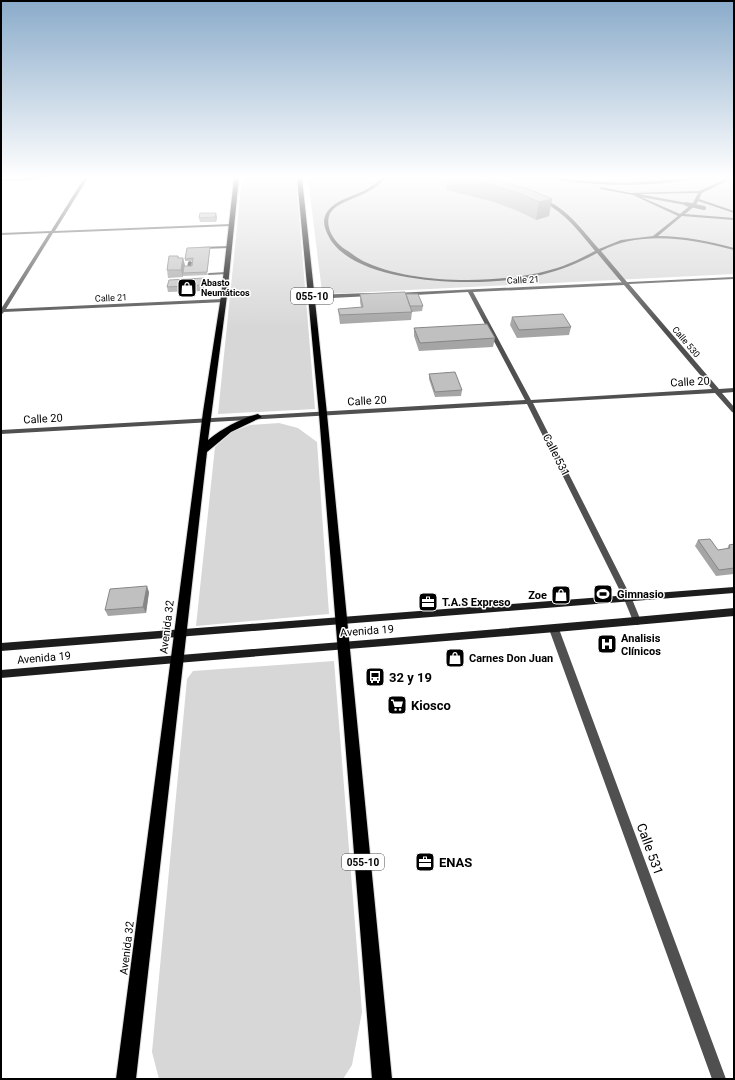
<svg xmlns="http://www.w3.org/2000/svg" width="735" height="1080" font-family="Roboto,sans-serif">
  <rect width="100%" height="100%" fill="#fff"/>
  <path fill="#d7d7d7" d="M242,178H296L315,409L218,414Z
    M308,178H734V274L328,294L322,292Z
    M279,423L298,428L317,442L329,614L196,626L215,447L232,432L250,425Z
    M334,661L362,1012L352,1065L343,1079H159L152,1052L187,679L193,671Z"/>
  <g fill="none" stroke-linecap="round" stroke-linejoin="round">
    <g stroke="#dbdbdb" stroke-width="2">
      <path id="trunk" d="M234,178H239L227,296L208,440C223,428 240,419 258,414L262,417L231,432L207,452L136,1079H116L203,412L221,296Z
        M297,178H302L327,414L392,1079H372L319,414Z"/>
    </g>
    <path fill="#505050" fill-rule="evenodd" d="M382,178H386C381,183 375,188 369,191C358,198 333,203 329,216C325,230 337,245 348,251C353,255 358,258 363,261C413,286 511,285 563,266C574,262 585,256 595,251C578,230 566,214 542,201L543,199C567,208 582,230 599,249L621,240L653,236L678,216L633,195L600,189L601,187L631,193L699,191L728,178H733L702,193L699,199L734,211V213L698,201L696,205L685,214L734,218V220L682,216L658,236C684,236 709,241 734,248V250C691,239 642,230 601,251L627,282V284H623L597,253C579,263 561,270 541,275C491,287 366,288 332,242C327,234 321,223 326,214C334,199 354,197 367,189C372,186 377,182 382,178ZM698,193L693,203L680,214L641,197L686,205L687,203L639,194Z
      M552,178L586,181L623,183L694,178C670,187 576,187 552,178Z
      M229,246H231V248L200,249L198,248L200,247Z
      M190,261L192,262L191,268L189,269L187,268L188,262Z
      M226,272H228V274L209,275L207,274L209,273Z"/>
    <path fill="#505050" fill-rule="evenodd" d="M51,178L49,179L1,181V179Z
      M84,178H88L55,231L231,224L233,225L231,226L53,233L6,309L223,299L225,300V302L4,312L1,315V309L49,233L1,235V233L51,231Z
      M734,277V279L629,284L719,389L734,388V392L722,393L734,407V413L732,412L715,393L533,403L632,599L641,621L640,624L637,625L634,624L633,621L624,599L527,404L1,434V430L525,400L468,292L397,296L394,294L395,293ZM624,285L712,389L531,400L473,292Z
      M369,293L372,295L371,296L312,299L309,297L312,295Z
      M554,625L557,626L559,629L726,1079H712L549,629L551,626Z"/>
    <path fill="#1d1d1d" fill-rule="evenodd" d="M734,587V593L1,651V643Z
      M734,608V616C490,639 245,656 1,678V670C245,649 490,631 734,608Z"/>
    <use href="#trunk" fill="#000" fill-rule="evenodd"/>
    <path stroke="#505050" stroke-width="4" d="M686,204L704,208"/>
  </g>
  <path fill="#a5a5a5" d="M447,178H492L552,199L549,216L536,220L518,211L494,202L446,190Z
    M217,217L216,222H200L199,218Z
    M210,249L207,275L183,276V277L168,278L167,270L178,256L179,258H183L184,266H192L193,261H185V259Z
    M204,278L205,283L203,291L168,292L167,287Z
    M360,294H406L423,306L422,311L412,312L411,320L340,324L339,317L338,309L361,307L360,302Z
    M512,317L571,327L569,335L517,338L510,325Z
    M414,328L495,338L493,347L419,351L414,336Z
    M429,374L462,390L461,396L435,397L429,379Z
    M698,540L718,550L727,549L729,545L734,544V574L716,576L695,546Z
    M149,592L146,613L108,616L105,610Z"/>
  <path fill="#868686" d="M552,199L549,216L536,220L539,202Z
    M216,213L217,217L216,222L215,217Z
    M183,258L185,265L183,273V277L181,270Z
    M204,278L205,283L203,291L202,285Z
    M147,586L149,592L146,613L143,607Z"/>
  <path fill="#c0c0c0" stroke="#868686" d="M465,178H492L533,191L552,199L539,202L521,194L496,186Z
    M200,213H216L215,217L199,218Z
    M210,247L207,272L183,273L184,266H192L193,258L185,259L187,248Z
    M169,256H178V258H183L181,270H167Z
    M204,278L202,285L167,287L169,280Z
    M405,292L412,312L340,315L338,309L363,307L360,294Z
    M406,294H418L423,306H410Z
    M563,314L571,327L519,330L512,317Z
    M487,324L495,338L420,343L414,328Z
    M455,372L462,390L435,392L429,374Z
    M710,539L718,550L730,548L729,545L734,544V568L719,570L698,540Z
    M147,586L143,607L105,610L110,589Z"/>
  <linearGradient id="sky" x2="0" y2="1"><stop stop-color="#8aabca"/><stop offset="0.54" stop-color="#fff"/><stop offset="1" stop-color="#fff" stop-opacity="0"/></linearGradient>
  <rect width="735" height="329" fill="url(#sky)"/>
  <defs>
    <g id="shop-square" transform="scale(1)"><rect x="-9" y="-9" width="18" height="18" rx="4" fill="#000" stroke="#fff"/><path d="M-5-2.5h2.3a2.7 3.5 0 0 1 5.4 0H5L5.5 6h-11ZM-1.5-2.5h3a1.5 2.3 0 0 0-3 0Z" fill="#fff"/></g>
    <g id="stadium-square" transform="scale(1)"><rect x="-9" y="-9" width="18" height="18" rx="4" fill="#000" stroke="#fff"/><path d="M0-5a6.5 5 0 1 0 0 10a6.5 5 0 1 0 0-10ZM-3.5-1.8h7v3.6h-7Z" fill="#fff"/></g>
    <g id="office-square" transform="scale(1)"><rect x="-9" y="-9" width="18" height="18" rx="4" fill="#000" stroke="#fff"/><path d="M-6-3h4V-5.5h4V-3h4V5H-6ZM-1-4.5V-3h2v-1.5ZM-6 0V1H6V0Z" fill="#fff"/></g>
    <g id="hospital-square" transform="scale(1)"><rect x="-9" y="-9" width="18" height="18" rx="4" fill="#000" stroke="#fff"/><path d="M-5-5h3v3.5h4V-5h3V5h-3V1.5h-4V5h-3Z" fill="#fff"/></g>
    <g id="bus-square" transform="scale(1)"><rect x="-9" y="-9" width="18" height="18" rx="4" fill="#000" stroke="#fff"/><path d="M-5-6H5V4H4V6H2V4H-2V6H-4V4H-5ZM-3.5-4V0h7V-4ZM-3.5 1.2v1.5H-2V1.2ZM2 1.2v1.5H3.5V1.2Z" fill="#fff"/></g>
    <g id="supermarket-square" transform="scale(1)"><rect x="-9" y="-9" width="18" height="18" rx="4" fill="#000" stroke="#fff"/><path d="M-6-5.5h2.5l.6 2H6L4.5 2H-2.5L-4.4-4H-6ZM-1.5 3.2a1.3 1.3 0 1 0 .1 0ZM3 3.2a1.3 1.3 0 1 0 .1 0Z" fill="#fff"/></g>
  </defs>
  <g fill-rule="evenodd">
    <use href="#shop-square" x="187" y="288"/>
    <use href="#stadium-square" x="603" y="594"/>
    <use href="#shop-square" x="561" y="595"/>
    <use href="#office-square" x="428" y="602"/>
    <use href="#hospital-square" x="607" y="644"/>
    <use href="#shop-square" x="455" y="658"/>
    <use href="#bus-square" x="375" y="677"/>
    <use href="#supermarket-square" x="397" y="705"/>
    <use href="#office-square" x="425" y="862"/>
  </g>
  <g text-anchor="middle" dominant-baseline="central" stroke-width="3" stroke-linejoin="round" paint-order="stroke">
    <g font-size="9" fill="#000" stroke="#fff">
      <text transform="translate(523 280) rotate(-3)">Calle 21</text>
      <text transform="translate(111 298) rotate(-3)">Calle 21</text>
      <text transform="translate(686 342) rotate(50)">Calle 530</text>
    </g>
    <g font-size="9" font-weight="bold" fill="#000" stroke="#fff" text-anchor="start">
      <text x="201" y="283">Abasto<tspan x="201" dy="10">Neumáticos</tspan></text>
    </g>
    <g fill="#fff" stroke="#4c4c4c" stroke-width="1">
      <rect x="291" y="288" width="42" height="16" rx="3"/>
      <rect x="342" y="854" width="42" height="16" rx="3"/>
    </g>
    <g font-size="10" font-weight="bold" fill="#000">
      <text x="312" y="296">055-10</text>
      <text x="363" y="862">055-10</text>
    </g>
    <g font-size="11" fill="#000" stroke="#fff">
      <text transform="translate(690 382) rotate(-3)">Calle 20</text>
      <text transform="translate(367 401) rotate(-3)">Calle 20</text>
      <text transform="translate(43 419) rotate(-3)">Calle 20</text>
      <text transform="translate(556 455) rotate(63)">Calle 531</text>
      <text transform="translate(167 627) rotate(-83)">Avenida 32</text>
      <text transform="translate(367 631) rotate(-4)">Avenida 19</text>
      <text transform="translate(44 658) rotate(-5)">Avenida 19</text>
      <text transform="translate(127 948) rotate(-83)">Avenida 32</text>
    </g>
    <g font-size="11" font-weight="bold" fill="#000" stroke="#fff" text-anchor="start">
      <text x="617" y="594">Gimnasio</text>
      <text x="547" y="595" text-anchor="end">Zoe</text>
      <text x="442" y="602">T.A.S Expreso</text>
      <text x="621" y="638">Analisis<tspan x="621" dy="13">Clínicos</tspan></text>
      <text x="469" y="658">Carnes Don Juan</text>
    </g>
    <g font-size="13" font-weight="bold" fill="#000" stroke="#fff" text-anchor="start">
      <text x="389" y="677">32 y 19</text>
      <text x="411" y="705">Kiosco</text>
      <text x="439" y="862">ENAS</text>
    </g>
    <g font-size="13" fill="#000" stroke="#fff">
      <text transform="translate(650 849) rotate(70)">Calle 531</text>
    </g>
  </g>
  <rect width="735" height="1080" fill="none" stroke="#000000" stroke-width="4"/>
</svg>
